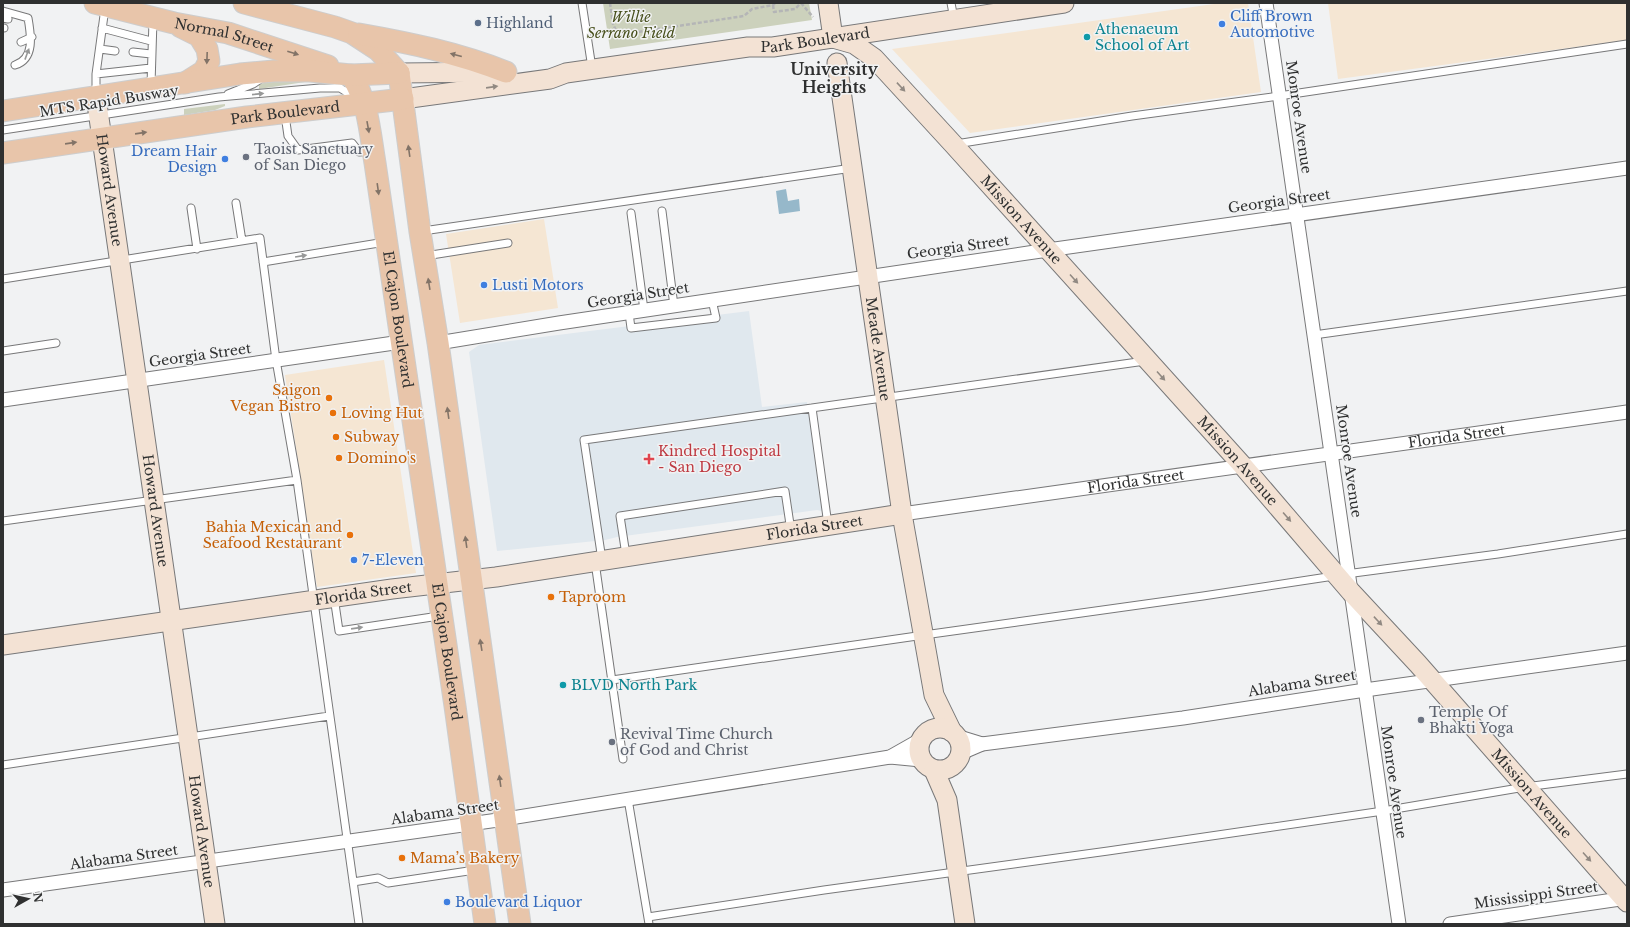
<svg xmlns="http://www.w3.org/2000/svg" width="1630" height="927" font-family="'Libre Baskerville',serif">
  <rect width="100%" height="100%" fill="#f1f2f3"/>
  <path fill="#f5e6d3" d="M1221,3H1248L1261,92L970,133L892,49Z
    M1328,3H1627V40L1338,79Z
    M544,219L558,308L460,323L446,234Z
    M384,360L416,573L317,587L285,375Z"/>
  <path fill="#e0e8ee" d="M749,311L762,407L807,402L822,511L817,510L617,537L605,540L497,551L469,352L479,345Z"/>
  <path fill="#ccd1bc" d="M603,3H809L812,20L610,49Z
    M270,80H318L259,89V85Z
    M225,104V106L215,110L184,115V109Z"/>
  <path fill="#96b8ca" d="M786,189L788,201L799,199L800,211L779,214L776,191Z"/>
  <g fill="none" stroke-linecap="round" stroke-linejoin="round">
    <g stroke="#787879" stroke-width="9">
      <path id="lane" d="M582,3L592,68
        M951,3L954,19
        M3,11L28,18C31,35 35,59 15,65
        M3,18L8,19
        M3,28H4
        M102,28L151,41
        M21,42L32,37
        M100,49L115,51
        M133,52L151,54
        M96,74L151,68
        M151,85L153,20
        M228,94L253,84L262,78
        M96,95V74L105,8
        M285,115L288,136L298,150L352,143L359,152L372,151
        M3,130L219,97L320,88H340L356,98
        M956,144L1132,116L1279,96L1627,44
        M236,203L242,241
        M191,208L197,249
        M662,211L674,306
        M631,213L644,310
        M423,231L852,168
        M425,256L508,243
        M263,262L385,242
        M3,279L260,238L276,360L297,480L359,924
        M629,313L631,328L716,318L712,300
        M1314,335L1627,291
        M3,351L56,343
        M812,408L828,525
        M3,521L297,480
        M626,555L620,516L785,491L791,531
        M602,560L584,440L1145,361
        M595,562L623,759
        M1346,574L1498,554L1627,534
        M334,597L339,631L439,616
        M612,680L924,635L1203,596L1334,576
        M3,765L329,716
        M628,799L649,924
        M353,882L378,878L388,883L475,870
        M648,917L824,890L1108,851L1383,811L1525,787L1627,774"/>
    </g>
    <g stroke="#787879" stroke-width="15">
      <g id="street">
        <path d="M1266,3L1399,924"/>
        <path d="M438,343L559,323L1048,250L1627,168"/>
        <path d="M3,400L401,342"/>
        <path id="s1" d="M902,514L1627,412"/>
        <path d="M956,736L982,744"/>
        <path d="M961,753L982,744L1183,718L1365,690L1627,653"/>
        <path d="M890,757L921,760"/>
        <path d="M3,890L505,819L890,757L920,740"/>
        <path d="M1450,924L1627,898"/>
      </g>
    </g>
    <g stroke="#787879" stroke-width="21">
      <g id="secondary">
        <path d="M828,3L833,38"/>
        <path id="s2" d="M833,38L854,44L874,58L953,144L1243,466L1351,592L1418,664L1627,902"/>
        <path id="s3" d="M837,63L902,514L934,695L952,732"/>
        <path d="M399,73L501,72"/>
        <path id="s4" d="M96,97L215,924"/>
        <path id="s5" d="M403,99L550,79L566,73L748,47H773L1064,3"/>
        <path id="s6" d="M3,645L392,589L496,577L902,514"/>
        <circle cx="940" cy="749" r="21"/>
        <path d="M934,770L947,800L965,924"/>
      </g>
    </g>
    <g stroke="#cdcdcd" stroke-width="23">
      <g id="primary">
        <path id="s7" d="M95,3L174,23L228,33L328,66"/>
        <path d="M244,3L335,27L352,33L378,50L399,73"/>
        <path d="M181,27L199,36L207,49L209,61L204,71L185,83"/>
        <path d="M359,34C410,43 458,53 506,72"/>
        <path d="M399,73L420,232L438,343L520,924"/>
        <path id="s8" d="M351,75C368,100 370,133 375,163L455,706L485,924"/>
        <path d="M3,111L240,74L274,71H310L351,75L399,73"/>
        <path id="s9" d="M3,153L247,117L403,99"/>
      </g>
    </g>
    <path stroke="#b4b5b6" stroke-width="2.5" stroke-dasharray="4 2" stroke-linecap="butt" d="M610,3L613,24L618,35L744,16L752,9L773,5L775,3
      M801,3L813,17
      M773,5L774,12L795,9L800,4"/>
    <use href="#lane" stroke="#fff" stroke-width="7"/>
    <use href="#street" stroke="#fff" stroke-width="13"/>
    <use href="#secondary" stroke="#f3e2d4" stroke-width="19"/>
    <use href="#primary" stroke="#e8c5aa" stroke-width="21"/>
  </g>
  <defs><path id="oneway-solid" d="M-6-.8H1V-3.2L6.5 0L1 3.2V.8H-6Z"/></defs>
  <g fill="#827367">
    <use href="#oneway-solid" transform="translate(293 53) rotate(18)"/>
    <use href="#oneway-solid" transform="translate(456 55) rotate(-165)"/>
    <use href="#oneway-solid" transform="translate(207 58) rotate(92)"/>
    <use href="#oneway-solid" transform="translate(368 127) rotate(80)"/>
    <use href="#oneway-solid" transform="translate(141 133) rotate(-8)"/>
    <use href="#oneway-solid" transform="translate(71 143) rotate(-8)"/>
    <use href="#oneway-solid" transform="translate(409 151) rotate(-98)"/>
    <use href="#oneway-solid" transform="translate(378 189) rotate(82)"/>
    <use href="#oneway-solid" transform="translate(429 284) rotate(-99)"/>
    <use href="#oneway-solid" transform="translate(448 413) rotate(-98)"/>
    <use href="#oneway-solid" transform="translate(466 542) rotate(-98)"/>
    <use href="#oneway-solid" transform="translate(481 645) rotate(-99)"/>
    <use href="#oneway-solid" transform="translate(500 781) rotate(-98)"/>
  </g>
  <g fill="#979898">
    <use href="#oneway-solid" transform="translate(27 54) rotate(-70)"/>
    <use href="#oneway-solid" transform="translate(258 94) rotate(-6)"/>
    <use href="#oneway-solid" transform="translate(301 256) rotate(-9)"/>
    <use href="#oneway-solid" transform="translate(357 628) rotate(-8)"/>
  </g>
  <g fill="#918982">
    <use href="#oneway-solid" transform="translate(492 87) rotate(-8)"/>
    <use href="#oneway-solid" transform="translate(901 87) rotate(47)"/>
    <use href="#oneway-solid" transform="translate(1074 279) rotate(48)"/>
    <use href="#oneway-solid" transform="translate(1161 376) rotate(48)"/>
    <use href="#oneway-solid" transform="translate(1287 517) rotate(49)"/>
    <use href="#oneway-solid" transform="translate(1378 621) rotate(47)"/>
    <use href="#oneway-solid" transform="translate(1587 857) rotate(48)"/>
  </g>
  <circle fill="#5c6f8a" stroke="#f1f2f3" stroke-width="1.5" cx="478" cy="23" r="4"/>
  <g fill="#3f7fe0" stroke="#f1f2f3" stroke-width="1.5">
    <circle cx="1222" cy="24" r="4"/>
    <circle cx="225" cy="159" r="4"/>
    <circle cx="484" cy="285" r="4"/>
    <circle cx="354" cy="560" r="4"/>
    <circle cx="447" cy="902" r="4"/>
  </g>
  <g fill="#0f9aa8" stroke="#f1f2f3" stroke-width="1.5">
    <circle cx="1087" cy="37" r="4"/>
    <circle cx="563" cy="685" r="4"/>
  </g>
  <g fill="#6b7280" stroke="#f1f2f3" stroke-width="1.5">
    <circle cx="246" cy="157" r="4"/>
    <circle cx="1421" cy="720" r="4"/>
    <circle cx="612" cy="742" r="4"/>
  </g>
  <g fill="#e8710a" stroke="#f1f2f3" stroke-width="1.5">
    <circle cx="329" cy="398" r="4"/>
    <circle cx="333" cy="413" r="4"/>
    <circle cx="336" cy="437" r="4"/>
    <circle cx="339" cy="458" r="4"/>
    <circle cx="350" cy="535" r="4"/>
    <circle cx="551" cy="597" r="4"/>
    <circle cx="402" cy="858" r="4"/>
  </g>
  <path fill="#e0444e" stroke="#f1f2f3" stroke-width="1.5" d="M647 453h4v4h4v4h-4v4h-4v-4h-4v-4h4z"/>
  <g text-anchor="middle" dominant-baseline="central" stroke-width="3" stroke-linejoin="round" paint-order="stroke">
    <g font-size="14" fill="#366cbe" stroke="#f1f2f3" text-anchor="start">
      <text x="1230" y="16">Cliff Brown<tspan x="1230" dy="16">Automotive</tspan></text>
      <text x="217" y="151" text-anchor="end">Dream Hair<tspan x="217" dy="16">Design</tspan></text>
      <text x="492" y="285">Lusti Motors</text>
      <text x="362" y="560">7-Eleven</text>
      <text x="455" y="902">Boulevard Liquor</text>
    </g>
    <g font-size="14" font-style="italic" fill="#48501d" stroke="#f1f2f3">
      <text x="631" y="17">Willie<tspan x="631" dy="16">Serrano Field</tspan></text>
    </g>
    <g font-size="14" fill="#4e5e75" stroke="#f1f2f3" text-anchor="start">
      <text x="486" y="23">Highland</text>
    </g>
    <g font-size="14" fill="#0d838f" stroke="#f1f2f3" text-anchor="start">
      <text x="1095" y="29">Athenaeum<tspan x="1095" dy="16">School of Art</tspan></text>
      <text x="571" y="685">BLVD North Park</text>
    </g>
    <g font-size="14" fill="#2f3030" stroke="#f1f2f3">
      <text stroke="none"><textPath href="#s7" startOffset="133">Normal Street</textPath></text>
      <text stroke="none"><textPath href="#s5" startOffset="417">Park Boulevard</textPath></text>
      <text transform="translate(109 101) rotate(-9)">MTS Rapid Busway</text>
      <text stroke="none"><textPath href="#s9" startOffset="285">Park Boulevard</textPath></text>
      <text transform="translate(1299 117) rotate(82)">Monroe Avenue</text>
      <text stroke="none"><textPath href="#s4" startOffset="94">Howard Avenue</textPath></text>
      <text transform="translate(1279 201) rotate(-8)">Georgia Street</text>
      <text stroke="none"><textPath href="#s2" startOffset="265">Mission Avenue</textPath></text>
      <text transform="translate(958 247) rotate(-8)">Georgia Street</text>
      <text transform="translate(638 295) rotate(-9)">Georgia Street</text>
      <text stroke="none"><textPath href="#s8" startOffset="250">El Cajon Boulevard</textPath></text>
      <text stroke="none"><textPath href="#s3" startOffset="289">Meade Avenue</textPath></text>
      <text transform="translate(200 355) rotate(-8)">Georgia Street</text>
      <text stroke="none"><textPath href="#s1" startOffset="560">Florida Street</textPath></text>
      <text stroke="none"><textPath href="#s2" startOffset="589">Mission Avenue</textPath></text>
      <text transform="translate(1349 461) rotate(82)">Monroe Avenue</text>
      <text stroke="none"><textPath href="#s1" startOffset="236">Florida Street</textPath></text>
      <text stroke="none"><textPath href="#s4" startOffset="418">Howard Avenue</textPath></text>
      <text stroke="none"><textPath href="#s6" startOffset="820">Florida Street</textPath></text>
      <text stroke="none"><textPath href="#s6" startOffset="364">Florida Street</textPath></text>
      <text stroke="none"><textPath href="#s8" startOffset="586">El Cajon Boulevard</textPath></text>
      <text transform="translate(1302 683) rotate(-9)">Alabama Street</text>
      <text transform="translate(1394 782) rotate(82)">Monroe Avenue</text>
      <text stroke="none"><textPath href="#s2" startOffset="1033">Mission Avenue</textPath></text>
      <text transform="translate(445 812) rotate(-8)">Alabama Street</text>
      <text stroke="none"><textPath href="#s4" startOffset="742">Howard Avenue</textPath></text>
      <text transform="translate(124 857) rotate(-8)">Alabama Street</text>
      <text transform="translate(1536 895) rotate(-8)">Mississippi Street</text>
    </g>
    <g font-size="14" fill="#5b616d" stroke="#f1f2f3" text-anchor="start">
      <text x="254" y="149">Taoist Sanctuary<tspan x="254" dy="16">of San Diego</tspan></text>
      <text x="1429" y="712">Temple Of<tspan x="1429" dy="16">Bhakti Yoga</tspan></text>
      <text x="620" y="734">Revival Time Church<tspan x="620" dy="16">of God and Christ</tspan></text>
    </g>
    <g font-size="14" fill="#c56008" stroke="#f1f2f3" text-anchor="start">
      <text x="321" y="390" text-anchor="end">Saigon<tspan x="321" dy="16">Vegan Bistro</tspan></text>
      <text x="341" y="413">Loving Hut</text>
      <text x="344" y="437">Subway</text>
      <text x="347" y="458">Domino's</text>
      <text x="342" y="527" text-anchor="end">Bahia Mexican and<tspan x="342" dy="16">Seafood Restaurant</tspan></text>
      <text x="559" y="597">Taproom</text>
      <text x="410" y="858">Mama’s Bakery</text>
    </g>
    <g font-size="14" fill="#be3a42" stroke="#f1f2f3" text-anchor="start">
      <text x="658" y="451">Kindred Hospital<tspan x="658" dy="16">- San Diego</tspan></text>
    </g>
    <g font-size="16" font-weight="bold" fill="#2f3030" stroke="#f1f2f3">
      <text x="834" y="69">University<tspan x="834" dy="18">Heights</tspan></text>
    </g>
  </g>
  <rect width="1630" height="927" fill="none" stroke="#2f3030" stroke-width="8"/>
  <g transform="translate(28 899) rotate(82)" stroke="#f1f2f3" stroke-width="3" paint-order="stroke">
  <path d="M0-3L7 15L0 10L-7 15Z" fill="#2f3030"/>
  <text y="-6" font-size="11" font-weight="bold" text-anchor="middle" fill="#2f3030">N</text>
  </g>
</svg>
